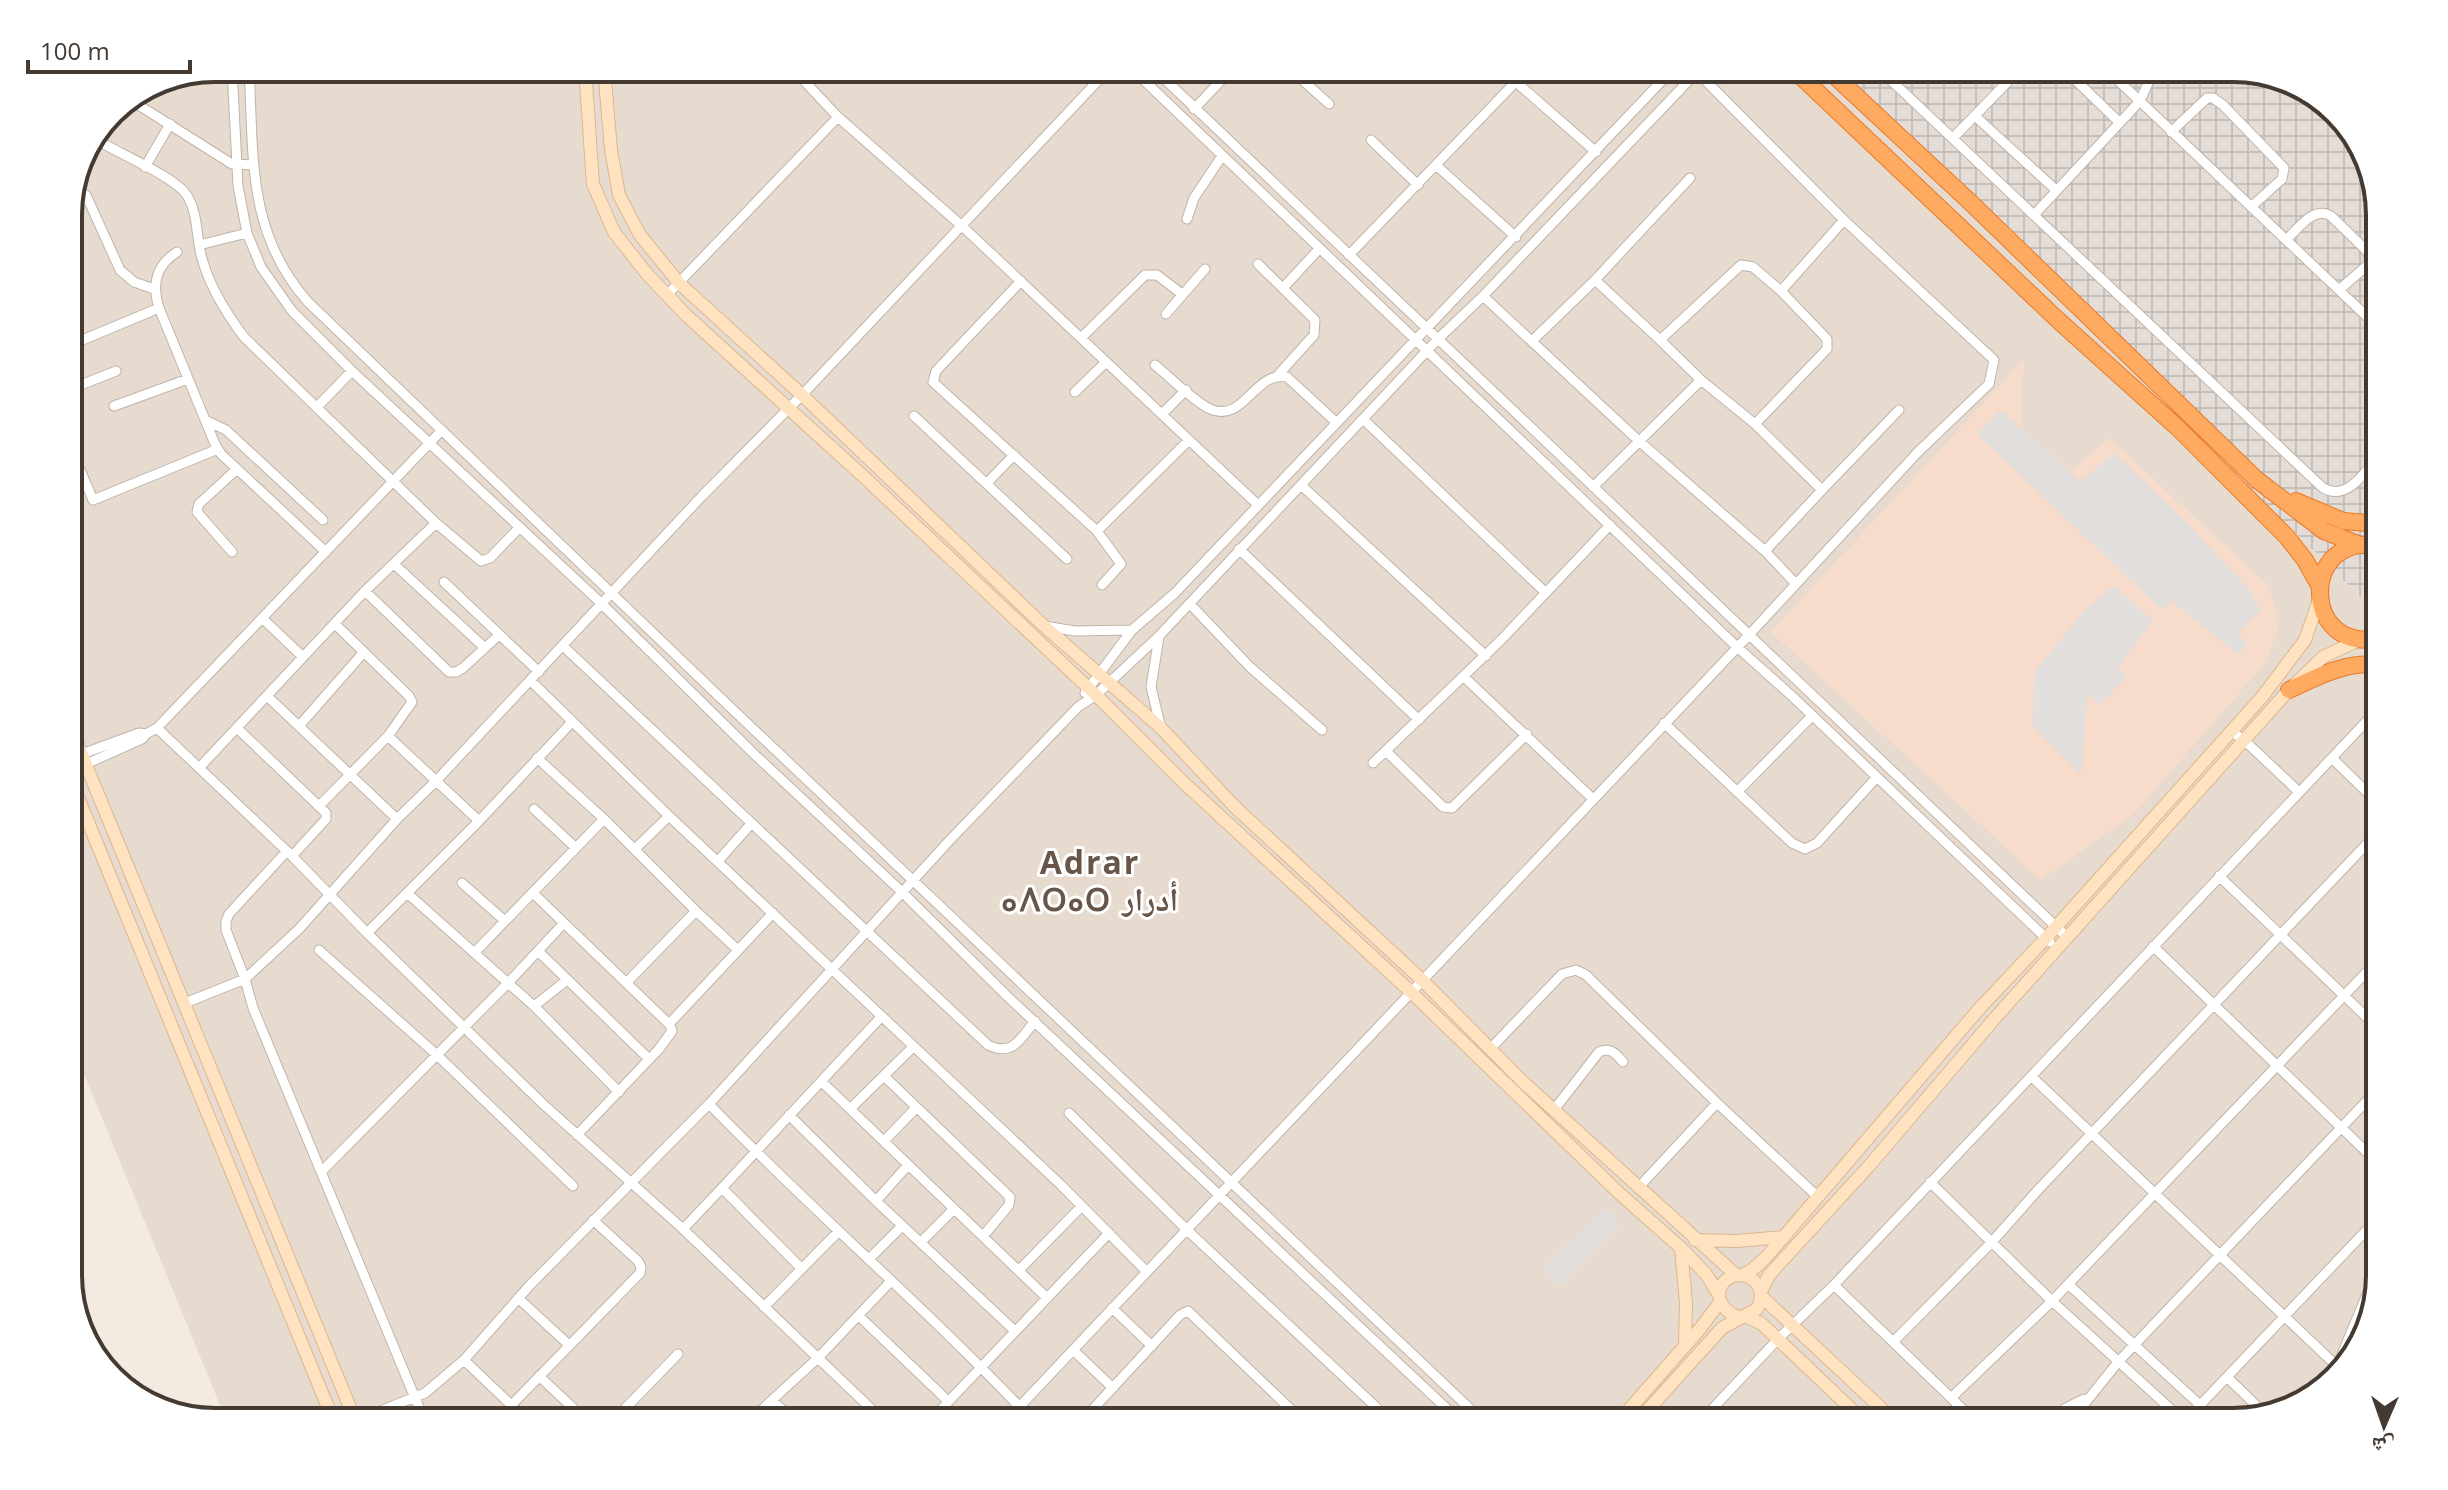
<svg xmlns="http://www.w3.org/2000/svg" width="2448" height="1490" font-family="'Open Sans','Noto Naskh Arabic','Noto Sans Tifinagh',sans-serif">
  <defs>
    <pattern id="industrial-grid" width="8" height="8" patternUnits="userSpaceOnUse" patternTransform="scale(2)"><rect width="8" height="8" fill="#e4dcd7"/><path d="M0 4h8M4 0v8" fill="none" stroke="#c5beb9"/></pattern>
  </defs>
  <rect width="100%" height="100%" fill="#f3eae2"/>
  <path fill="#e7dbd0" d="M215,68H1839L2242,452L2364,600L2380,613V1276L2360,1349L2306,1403L2234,1422H227L68,1035V205L111,111L159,79Z"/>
  <path fill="#f7dbcb" d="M2024,359L2021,428L2070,472L2109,438L2268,585L2280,623L2267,661L2134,814L2041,880L1771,632Z"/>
  <path fill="url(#industrial-grid)" d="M1841,68H2233L2307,88L2360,141L2380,205V609L2364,600L2230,468Z"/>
  <path fill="#e2dedb" d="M2000,410L2080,481L2115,453L2185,521L2247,587L2261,610L2237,633L2248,644L2238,655L2171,600L2162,610L1977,434Z
    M2114,585L2153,621L2118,667L2127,677L2099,705L2088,692L2081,775L2033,727L2034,672L2084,611Z
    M1605,1209L1621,1226L1559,1286L1542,1269Z"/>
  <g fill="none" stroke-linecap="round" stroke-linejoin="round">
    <g stroke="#c1b3a7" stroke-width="11">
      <path id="street" d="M232,68L238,186L247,233L261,267L292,311L352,371L601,603L754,754L902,892L1007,996L1461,1422
        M249,68C254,155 246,232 308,302L729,706L1484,1422
        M792,68L838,117L962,226L1258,505
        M1131,68L1737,647L1793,697L2050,942
        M1153,68L2068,938
        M1289,68L1329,104
        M1878,68L2323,488C2348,502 2365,471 2380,455
        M2063,68L2119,122
        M2105,68L2380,329
        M1516,82L1596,152
        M129,99L232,164L254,165
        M1194,109L1233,68
        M1975,116L2056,190
        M2171,132L2207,98H2213L2223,105L2284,168L2282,179L2251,207
        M1953,138L2021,68
        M1371,140L1418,185
        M106,145C125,156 175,178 186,194C198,211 196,235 201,255C209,286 225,312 244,337L436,523L481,561L490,558L519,528
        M1437,166L1516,237
        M145,167L170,124
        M86,195L120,270L134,282L154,289
        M2034,215L2140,101L2149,81L2147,68
        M1187,219L1194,198L1222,156
        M2286,240C2298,229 2314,205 2331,216L2368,252L2370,263L2339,290
        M199,245L247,233
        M177,252C155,266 152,285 159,308L215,444L221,454L326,552
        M1349,255L1529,68
        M1258,264L1315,320L1314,335L1278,375
        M1595,280L1690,178
        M1021,281L936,371L933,382L1097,531L1121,564L1102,585
        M1283,288L1319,249
        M68,291L71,301L68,306
        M667,295L838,117
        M1483,296L1640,442L1765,551L1796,584
        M1166,314L1205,269
        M2369,319L2380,309
        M1081,338L1145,275H1157L1182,294
        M1533,340L1595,280L1660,340
        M68,346L159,308
        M1155,365C1170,377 1193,401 1210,409C1244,424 1255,370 1287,377L1337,423
        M1701,380L1755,424L1827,349V339L1781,291
        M68,390L116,371
        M1075,392L1106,362
        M114,406L188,379
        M317,407L352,371
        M1162,414L1186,390
        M914,416L1067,559
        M205,420L226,430L323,520
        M1364,420L1546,593
        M1755,424L1822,490L1765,551
        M68,442L93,500L218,449
        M988,482L1014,455
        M1301,485L1486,656
        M1593,487L1701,380L1660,340L1741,265L1753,267L1781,291L1844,220
        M1822,490L1899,410
        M1097,531L1189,440
        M1239,549L1419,720
        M232,552L197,512L199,504L237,469
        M394,564L485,648
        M444,582L539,672
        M365,591L449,672H456L463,668L499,635
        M1190,604L1250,667L1322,730
        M262,618L303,657
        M1044,626L1075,631L1132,630
        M1159,637L1151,687L1161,728
        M563,646L988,1045C1013,1057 1020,1039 1035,1021
        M1464,677L1593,799
        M531,681L669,816L1061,1185L1147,1272
        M1085,693L1132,630L1175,593L1674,68
        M267,696L397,819
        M1664,723L1792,843L1805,849L1817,843L1877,777
        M299,726L364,652
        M157,728L292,856L367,933L543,1104L683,1229L885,1422
        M237,728L326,813V819L292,856
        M2232,732L2244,740L2299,792
        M1387,752L1443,807L1452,808L1527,734
        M82,754L139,733L146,734
        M2332,758L2380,805
        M1373,763L1502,639L1610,525
        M86,764L142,739L146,734L157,728L442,430
        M199,768L365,591L436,523
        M1737,792L1812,716
        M319,806L388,736L412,702L409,696L335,624
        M534,809L576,848
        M604,819L696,911L626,983
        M479,821L572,722
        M636,848L669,816
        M287,851L229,914L226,921V930L245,979L253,1008L425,1422
        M718,861L751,824
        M2219,876L2380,1030
        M462,883L505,921
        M533,893L564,923
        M696,911L738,950
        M367,933L479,821L388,736
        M2153,946L2380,1165
        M319,950L437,1055L573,1186
        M538,951L649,1059
        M474,953L604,819L537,758
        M567,980L534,1006L508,983L564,923L670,1025L672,1031L659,1049L577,1135
        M185,1003L245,979L299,929L397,819L436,781L702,496L802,395L1110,68
        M534,1006L619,1092
        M669,1024L773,913
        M1490,1049L1562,974L1576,970L1586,975L1717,1103L1817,1196
        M884,1076L1010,1197L1009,1205L984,1235
        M2031,1076L2340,1369
        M822,1082L1047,1298
        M709,1104C814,1213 930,1311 1034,1422
        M850,1109L913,1047
        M1553,1111L1599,1052C1611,1047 1616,1054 1623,1062
        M1069,1113L1186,1229L1392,1422
        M789,1115L876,1201L1015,1331
        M884,1141L916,1108
        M321,1172L508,983L407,893
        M1930,1182L2052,1301L2185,1422
        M722,1188L881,1017
        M1638,1188L1717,1103
        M876,1201L908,1165
        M683,1229L722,1188L801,1268
        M921,1242L954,1209
        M869,1259L902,1226
        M1019,1270L1081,1207
        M2068,1284L2200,1405
        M1834,1285L1976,1422
        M518,1298L569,1345
        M764,1307L838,1232
        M1112,1308L1152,1346
        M859,1316L948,1401
        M1893,1342L1992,1242L2037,1191L2380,830
        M1073,1350L1113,1388
        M464,1360L529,1422
        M539,1376L588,1422
        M2333,1376L2380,1263
        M2227,1377L2265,1414
        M1951,1398L2052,1301L2380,958
        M355,1421L425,1393L464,1360L530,1285L709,1104L949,841L1078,707L1096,695L1159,636L1438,339L1483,296L1697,72
        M495,1422L640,1273L641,1267L638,1261L593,1220
        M612,1422L678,1354
        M749,1422L772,1400
        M795,1422L772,1400L818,1358L891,1281
        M929,1422L1109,1233
        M1005,1422L1749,635L1918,452L1989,384L1994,360L1844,220L1695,70
        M1081,1422L1180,1315L1188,1311L1304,1422
        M1700,1422L1777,1340L1834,1285L2380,707
        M2048,1422L2064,1409L2084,1399
        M2070,1422L2118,1362L2380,1087
        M2184,1422L2380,1216"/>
    </g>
    <g stroke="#d9b790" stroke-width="14">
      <path id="secondary" d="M585,68L593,184L614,232L647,274L686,315L864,477L1096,695L1183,782L1411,992L1619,1193L1681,1248L1706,1274L1719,1295
        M604,68L611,150L619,195L640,235L679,283L802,395L1044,626L1161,728L1235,807L1422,980L1524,1083L1736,1275
        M68,721L356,1422
        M68,773L334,1422
        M1695,1240L1737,1241L1784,1237
        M1681,1248L1686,1303L1685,1345
        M1761,1292L1769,1275L1869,1166L1995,1018L2289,690L2323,657L2361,639
        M1761,1296L1896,1422
        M1745,1316L1762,1324L1865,1422
        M1739,1317C1721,1312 1710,1290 1729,1278C1737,1273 1733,1277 1742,1275C1752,1272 1760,1263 1768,1255L1979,1009L2046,938L2262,697L2305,640L2319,600
        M1618,1422L1699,1330L1720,1302
        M1637,1422L1722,1328L1757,1309C1765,1294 1760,1280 1743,1275"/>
    </g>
    <g stroke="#e87926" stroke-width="18">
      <path id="highway" d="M1792,68L2059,321L2178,428L2287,537L2305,560L2319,585
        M1826,68L1970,202L2256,479L2324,531L2360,545
        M2296,501L2343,521L2380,524
        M2380,546C2299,531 2301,655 2380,638
        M2289,690C2318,676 2347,661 2380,665"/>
    </g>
    <use href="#street" stroke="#fff" stroke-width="9"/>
    <use href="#secondary" stroke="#ffe3c0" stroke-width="12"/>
    <use href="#highway" stroke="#ffaa61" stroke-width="16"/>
  </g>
  <g text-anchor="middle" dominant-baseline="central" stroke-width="6" stroke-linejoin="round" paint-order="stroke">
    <g font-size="32" font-weight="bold" letter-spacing="2" fill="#685549" stroke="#fff">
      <text x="1090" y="861">Adrar<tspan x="1090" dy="37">ⴰⴷⵔⴰⵔ أدرار</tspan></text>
    </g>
  </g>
  <path d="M0 0H2448V1490H0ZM215 82H2233A133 133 0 0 1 2366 215V1275A133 133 0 0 1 2233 1408H215A133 133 0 0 1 82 1275V215A133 133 0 0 1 215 82Z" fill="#fff" fill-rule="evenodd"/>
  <path fill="none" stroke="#443a32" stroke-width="4" d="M215 82H2233A133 133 0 0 1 2366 215V1275A133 133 0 0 1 2233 1408H215A133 133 0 0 1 82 1275V215A133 133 0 0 1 215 82Z"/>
  <g transform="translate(2384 1426) rotate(182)" stroke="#ffffff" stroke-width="6" paint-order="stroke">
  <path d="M0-6L14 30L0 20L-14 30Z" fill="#443a32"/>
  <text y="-12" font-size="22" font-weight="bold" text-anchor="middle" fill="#443a32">ش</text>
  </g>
  <path d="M28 60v12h162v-12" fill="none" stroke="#443a32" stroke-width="4"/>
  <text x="40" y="60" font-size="24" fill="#443a32" stroke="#ffffff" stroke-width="6" paint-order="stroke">100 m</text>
</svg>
